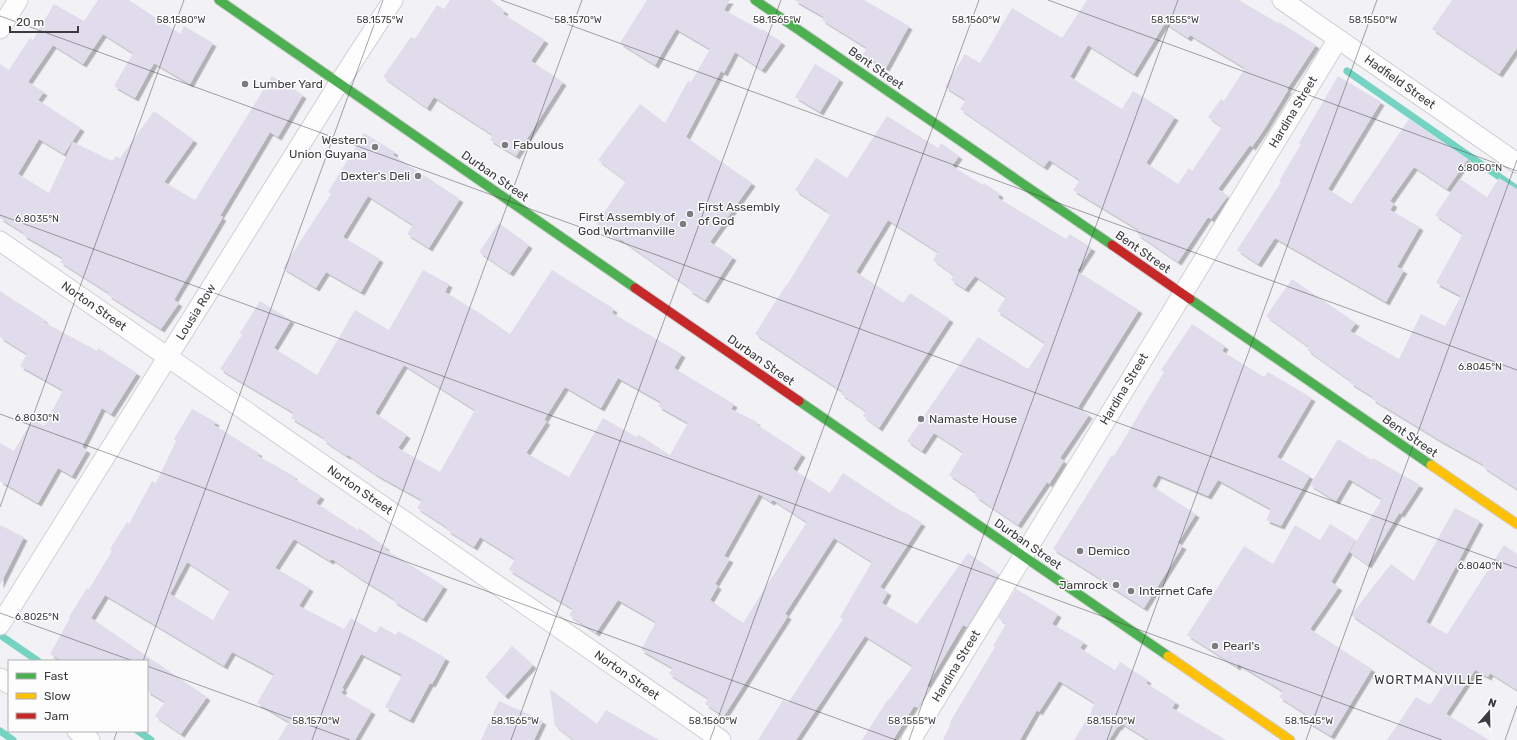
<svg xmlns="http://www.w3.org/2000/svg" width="1517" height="740" font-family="Rubik,sans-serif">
  <defs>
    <filter id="shadow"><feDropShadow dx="3.5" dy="3.5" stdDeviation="0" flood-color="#0004"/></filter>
  </defs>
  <rect width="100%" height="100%" fill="#f2f1f6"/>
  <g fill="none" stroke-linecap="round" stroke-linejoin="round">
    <path stroke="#75d3c2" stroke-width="7" d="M1347,71L1517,189
      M0,635L38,661
      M0,731L13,740
      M138,731L151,740"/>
  </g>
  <path fill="#e0dcec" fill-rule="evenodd" filter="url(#shadow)" d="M98,0H129L180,34L184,26L213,43L190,84L154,63L135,98L114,86L133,53L103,34L83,64L53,45L28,82L44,92L38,100L81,128L64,154L39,139L18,174L49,193L73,142L112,161L116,156L120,158L154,111L194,140L164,182L195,200L272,76L303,95L278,137L270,132L220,216L223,217L174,300L179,303L161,329L108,295L109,293L60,262L63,258L23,235L24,233L0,218V64L9,70L30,38L33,40L54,4L84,21Z
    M450,0H491L505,11L503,14L545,40L531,61L563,82L516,156L490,140L493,135L434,97L427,108L383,77L411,37L415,39L437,5L444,9Z
    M647,0H730L724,10L761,30L762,29L782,42L762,70L735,52L724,73L721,71L686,137L752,183L710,242L733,257L705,300L689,290L690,288L620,239V240L596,224L626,181L598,160L640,104L665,123L688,81L691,82L710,49L676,29L655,65L620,43Z
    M794,0H864L909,26L886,68L863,55L867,48L822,20L824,17Z
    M1087,0H1239L1278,23L1279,22L1316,45L1287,89L1288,90L1265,128L1252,147L1250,145L1218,189L1228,196L1211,219L1208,217L1178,262L1137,234L1139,230L1073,190L1080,180L1049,160L1044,167L960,109L966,100L945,87L965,54L980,63L1012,8L1062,38ZM1165,23L1188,38L1190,35L1245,68L1224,101L1221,99L1208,117L1222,127L1192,171L1189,168L1178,184L1146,163L1175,117L1133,91L1122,109L1070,77L1088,45L1134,74Z
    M1452,0H1517V48L1499,74L1432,29Z
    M815,64L840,79L820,112L795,97Z
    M1338,76L1381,102L1328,189L1351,204L1409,119L1468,159L1447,189L1414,167L1390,201L1394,204L1390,210L1420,227L1397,267L1404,270L1386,302L1275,238L1258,264L1237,250L1281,182L1279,181L1301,144L1299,143Z
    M887,116L938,148L941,143L959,156L952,166L983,185L984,183L1000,194L998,198L1066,239L1070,234L1092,248L1077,271L1139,310L1078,407L1089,415L1060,458L1064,461L1049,484L1047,482L1018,525L975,496L977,493L949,475L963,452L934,433L922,451L907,441L978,337L1028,369L1045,343L997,311L1006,297L975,276L965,289L951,280L954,275L933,260L938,252L888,220L856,272L903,303L910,293L950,319L879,428L863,416L866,411L841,394L843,392L755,334L786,285H787L830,215L827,213L828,212L795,190L816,158L847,178Z
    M364,133L395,152L393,155L460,199L429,248L407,234L413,225L368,196L343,237L380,259L361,292L326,272L316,288L283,268L331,194L328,192Z
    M1499,178L1517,189V489L1483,467L1484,465L1441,441L1372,399L1373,397L1350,383L1351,381L1307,350L1309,347L1266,316L1292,279L1356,323L1350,331L1399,359L1421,314L1445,326L1461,296L1436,283L1463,234L1435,215L1460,179L1487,197Z
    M499,223L529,245L510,273L479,252Z
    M423,270L449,284L445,292L481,314L510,334L552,270L614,309L612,313L682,354L674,368L734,404L731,409L757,422L756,424L802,454L793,469L830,493L843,473L904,513L905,512L922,523L880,587L888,592L882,603L917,624L968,553L999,574L967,627L963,625L927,686L930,688L918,708L914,706L893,740H862L888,699L889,700L913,666L865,636L796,740H758L783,700L788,703L843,619L840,617L872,562L834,538L785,614L788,616L724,716L705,704L708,698L669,674L673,668L641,650L656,622L618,600L596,633L569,615L573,609L509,570L515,559L480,537L474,547L447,530L448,528L417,508L422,500L375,474L348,455L347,456L323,440L324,438L291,418L294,413L220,369L242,335L240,333L260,301L291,320L274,348L317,375L355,310L389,330ZM404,365L475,410L440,472L398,448L407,435L375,413ZM618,378L661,402L658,406L688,423L670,455L638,434L637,437L603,418L569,477L526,453L547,421L544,420L565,387L601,408ZM759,494L771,502L773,500L807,522L743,623L710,600L718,586L715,584L730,559L724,556Z
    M0,291L45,320L44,322L97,351L98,348L137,373L111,414L102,408L82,447L87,450L72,476L58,468L38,503L0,481V443L14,451L33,419L44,426L63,390L20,366L27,354L0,337Z
    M1192,324L1225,346L1222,351L1264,377L1268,372L1312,398L1277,457L1310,476L1281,526L1266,520L1271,509L1218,480L1208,496L1158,475L1152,486L1196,514L1178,543L1183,546L1144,608L1108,585L1109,584L1053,549L1112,455L1114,456L1164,372L1161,370Z
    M192,409L216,422L214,425L259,453L258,456L294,476L293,478L321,496L316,503L358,530L359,528L386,547L385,549L444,586L423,619L393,601L394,599L360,578L332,559L330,561L294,539L275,568L310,588L299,606L344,629L351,618L376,633L380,626L396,635L398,631L446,658L432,684L430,683L410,720L385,707L402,675L361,654L342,688L344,689L341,693L372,711L355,740H278L289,722L257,703L274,674L232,652L224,666L105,595L91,618L207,697L181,734L155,716L165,702L147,691V661H63L50,654L70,618L69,617L87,588L89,589L112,551L110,549L127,522L129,524L152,481L156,483L176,441L174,439ZM187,562L230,590L213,620L170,594Z
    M1338,439L1372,460L1373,458L1420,485L1401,514L1399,513L1368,565L1350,552L1382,499L1349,479L1336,501L1310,485Z
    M1455,508L1480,521L1426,622L1447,634L1504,545L1517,554V690L1490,673L1488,677L1475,670L1446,714L1489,740H1387L1416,697L1430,705L1447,679L1351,615L1391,564L1414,581Z
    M1330,524L1356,540L1331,582L1339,587L1310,629L1372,669L1331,736L1306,721L1309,716L1279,697L1283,691L1238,664L1237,667L1187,635L1244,546L1273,564L1295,525L1320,540Z
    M0,525L24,537L0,585Z
    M1016,589L1058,614L1052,624L1084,642L1080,648L1115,670L1120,662L1148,680L1146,683L1176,702L1172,708L1226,740H1149L1121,723L1119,727L1118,726L1109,740H1074L1092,711L1091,710L1095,703L1059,681L1039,712L1037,710L1020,740H943L951,723L950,722L995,647L993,646L1006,624L998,618Z
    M512,646L533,665L505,696L485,677Z
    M550,689L597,724L606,710L659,740H574L555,726Z
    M499,701L543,721L534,740H481Z"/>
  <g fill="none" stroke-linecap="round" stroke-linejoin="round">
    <g stroke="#d0cfd3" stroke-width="21">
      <path id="street" d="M1282,0L1517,163
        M0,29L18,0
        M0,241L721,740
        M0,625L339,83L393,0
        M0,678L9,684
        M77,731L90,740
        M911,740L1338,39"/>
    </g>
    <g stroke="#d0cfd3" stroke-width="11">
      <path id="fast" d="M219,0L635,288
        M755,0L1112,245
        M1190,299L1431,465
        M799,401L1168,656"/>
    </g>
    <g stroke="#d0cfd3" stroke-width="11">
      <path id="slow" d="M1431,465L1517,524
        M1168,656L1290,740"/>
    </g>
    <g stroke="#d0cfd3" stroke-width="11">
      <path id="jam" d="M1112,245L1190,299
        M635,288L799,401"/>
    </g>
    <use href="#street" stroke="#fdfdfe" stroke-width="19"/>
    <use href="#fast" stroke="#4caf50" stroke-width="9"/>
    <use href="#slow" stroke="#ffc107" stroke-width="9"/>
    <use href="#jam" stroke="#c62828" stroke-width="9"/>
  </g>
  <path fill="none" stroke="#3c3b3f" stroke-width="1" stroke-opacity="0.45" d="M501,0L1517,370M1048,0L1517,171M0,16L1517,568M0,215L1442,740M0,414L896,740M0,507L184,0M0,613L133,661M143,661L383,0M147,666L350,740M114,740L117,731M312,740L582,0M511,740L781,0M710,740L979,0M909,740L1178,0M1107,740L1377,0M1306,740L1517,160M1505,740L1517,706"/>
  <g fill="#7c7b7f" stroke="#fdfdfd" stroke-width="1.5">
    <circle cx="245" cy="84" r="4"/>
    <circle cx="505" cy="145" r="4"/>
    <circle cx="375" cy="147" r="4"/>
    <circle cx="418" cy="176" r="4"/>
    <circle cx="690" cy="214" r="4"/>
    <circle cx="683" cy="224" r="4"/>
    <circle cx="921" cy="419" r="4"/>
    <circle cx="1080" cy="551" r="4"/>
    <circle cx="1116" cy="585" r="4"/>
    <circle cx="1131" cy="591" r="4"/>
    <circle cx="1215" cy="646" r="4"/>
  </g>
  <g text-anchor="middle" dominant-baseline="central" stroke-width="3" stroke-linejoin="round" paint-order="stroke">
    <g font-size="12" fill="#3c3b3f" stroke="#fdfdfd">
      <text transform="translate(876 68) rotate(35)">Bent Street</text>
      <text transform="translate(1400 82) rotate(35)">Hadfield Street</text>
      <text transform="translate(1293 112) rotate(-59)">Hardina Street</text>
      <text transform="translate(495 176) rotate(35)">Durban Street</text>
      <text transform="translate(1143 252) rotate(35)">Bent Street</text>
      <text transform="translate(94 306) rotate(35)">Norton Street</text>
      <text transform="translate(196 312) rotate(-58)">Lousia Row</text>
      <text transform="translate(761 360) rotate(35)">Durban Street</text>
      <text transform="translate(1124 389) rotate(-59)">Hardina Street</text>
      <text transform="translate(1410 436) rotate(35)">Bent Street</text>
      <text transform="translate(360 490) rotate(35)">Norton Street</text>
      <text transform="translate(1028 544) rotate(35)">Durban Street</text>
      <text transform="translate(956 666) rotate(-59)">Hardina Street</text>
      <text transform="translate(627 675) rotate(35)">Norton Street</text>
    </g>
    <g font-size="12" fill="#3c3b3f" stroke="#fdfdfd" text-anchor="start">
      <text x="253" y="84">Lumber Yard</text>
      <text x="367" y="140" text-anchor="end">Western<tspan x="367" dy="14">Union Guyana</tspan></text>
      <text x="513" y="145">Fabulous</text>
      <text x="410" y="176" text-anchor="end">Dexter's Deli</text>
      <text x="698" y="207">First Assembly<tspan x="698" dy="14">of God</tspan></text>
      <text x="675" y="217" text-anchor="end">First Assembly of<tspan x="675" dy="14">God Wortmanville</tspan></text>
      <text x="929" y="419">Namaste House</text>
      <text x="1088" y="551">Demico</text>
      <text x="1108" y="585" text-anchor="end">Jamrock</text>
      <text x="1139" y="591">Internet Cafe</text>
      <text x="1223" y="646">Pearl's</text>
    </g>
    <g font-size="13" letter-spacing="1" fill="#3c3b3f" stroke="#fdfdfd">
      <text x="1429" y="679">WORTMANVILLE</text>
    </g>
  </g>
  <g font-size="10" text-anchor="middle" fill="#3c3b3f" stroke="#fdfdfd" stroke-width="3" stroke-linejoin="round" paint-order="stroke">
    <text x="181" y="23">58.1580°W</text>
    <text x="380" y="23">58.1575°W</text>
    <text x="578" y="23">58.1570°W</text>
    <text x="777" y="23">58.1565°W</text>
    <text x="976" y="23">58.1560°W</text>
    <text x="1175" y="23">58.1555°W</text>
    <text x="1373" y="23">58.1550°W</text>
    <text x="1480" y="171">6.8050°N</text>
    <text x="37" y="222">6.8035°N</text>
    <text x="1480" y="370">6.8045°N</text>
    <text x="37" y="421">6.8030°N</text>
    <text x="1480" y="569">6.8040°N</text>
    <text x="37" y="620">6.8025°N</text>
    <text x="316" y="724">58.1570°W</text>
    <text x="515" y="724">58.1565°W</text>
    <text x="713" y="724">58.1560°W</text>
    <text x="912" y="724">58.1555°W</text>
    <text x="1111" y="724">58.1550°W</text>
    <text x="1309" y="724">58.1545°W</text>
  </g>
  <rect x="8" y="660" width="140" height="72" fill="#fdfdfd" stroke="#b0afb1"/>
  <rect x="16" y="673" width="20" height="6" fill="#4caf50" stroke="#b0afb1"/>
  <text x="44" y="680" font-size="12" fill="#3c3b3f">Fast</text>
  <rect x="16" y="693" width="20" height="6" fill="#ffc107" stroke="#b0afb1"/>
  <text x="44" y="700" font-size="12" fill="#3c3b3f">Slow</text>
  <rect x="16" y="713" width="20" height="6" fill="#c62828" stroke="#b0afb1"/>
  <text x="44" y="720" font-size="12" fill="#3c3b3f">Jam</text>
  <g transform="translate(1489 712) rotate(20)" stroke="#fdfdfd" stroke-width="3" paint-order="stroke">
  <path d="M0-3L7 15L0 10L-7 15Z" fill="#3c3b3f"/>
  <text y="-6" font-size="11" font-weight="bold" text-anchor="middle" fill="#3c3b3f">N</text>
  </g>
  <path d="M10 26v6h68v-6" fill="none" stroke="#3c3b3f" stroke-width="2"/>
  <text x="16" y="26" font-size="12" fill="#3c3b3f" stroke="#fdfdfd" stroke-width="3" paint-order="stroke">20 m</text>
</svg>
